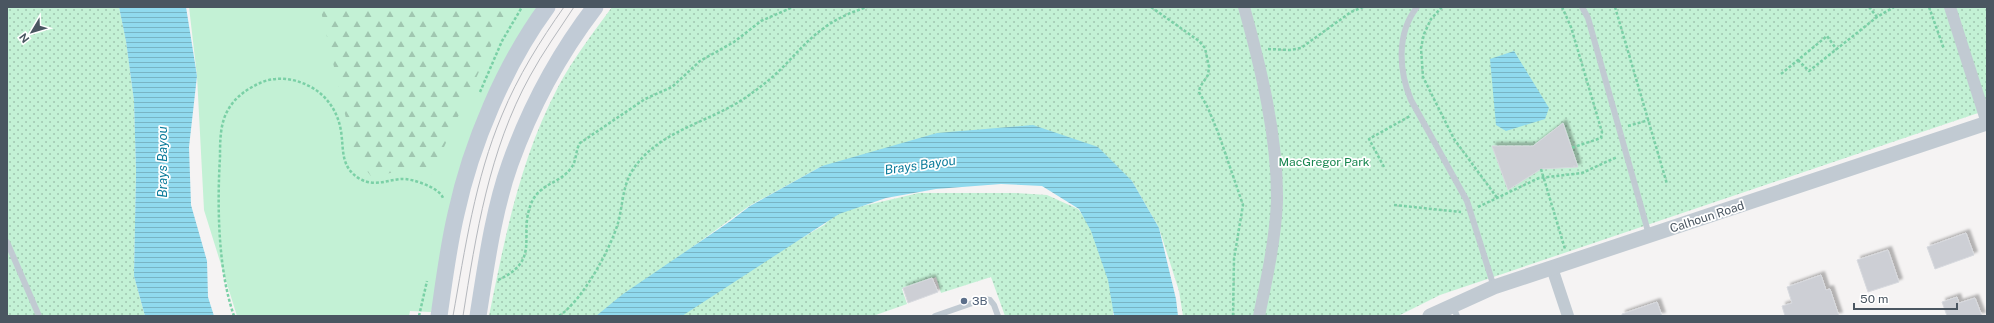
<svg xmlns="http://www.w3.org/2000/svg" width="1994" height="323" font-family="'Public Sans',sans-serif">
  <defs>
    <pattern id="forest-firs" width="22" height="20" patternUnits="userSpaceOnUse"><rect width="22" height="20" fill="#c3f1d5"/><path d="M5 1l3.5 6h-7zM16 11l3.5 6h-7z" fill="#a0c6b0"/></pattern>
    <pattern id="park-dots" width="8" height="8" patternUnits="userSpaceOnUse"><rect width="8" height="8" fill="#c3f1d5"/><path d="M2 2h.1M6 6h.1" fill="none" stroke="#a0c6b0" stroke-width="1.8" stroke-linecap="round"/></pattern>
    <pattern id="water-rules" width="6" height="5" patternUnits="userSpaceOnUse"><rect width="6" height="5" fill="#90daee"/><path d="M0 2.5h6" fill="none" stroke="#78b4c4"/></pattern>
    <filter id="shadow"><feDropShadow dx="3.5" dy="-3.5" stdDeviation="1" flood-color="#0004"/></filter>
  </defs>
  <rect width="100%" height="100%" fill="#f5f3f3"/>
  <path fill="#c3f1d5" d="M189,7H539L487,97L431,312L410,311L409,316H237L204,210L197,76Z"/>
  <path fill="url(#forest-firs)" d="M320,7H514L497,33L431,175L410,170L371,176L355,157Z"/>
  <path fill="url(#park-dots)" d="M7,7H119L126,40L134,101L136,171L134,276L145,316H9L7,313Z
    M612,7H1987V110L1440,295L1398,316H1183L1179,291L1159,228L1132,181L822,166L749,206L597,316H489C505,237 520,159 558,87C573,59 593,33 612,7Z
    M919,193H1016L1047,195L1078,209L1102,241L1113,283V316H1005L991,277L941,293L936,277L902,289L907,304L873,316H681L717,288L824,225L837,212Z"/>
  <path fill="url(#water-rules)" d="M119,7H186L197,76L189,147L191,205L207,261L208,297L214,316H145L134,276L136,171L134,101L126,41Z
    M1514,51L1549,108L1545,119L1506,131L1496,125L1490,59Z
    M1033,125L1098,147L1132,181L1159,228L1176,299L1178,316H1114L1108,280L1091,231L1079,209L1042,186L1001,184L936,189L886,198L839,214L682,316H596L623,294L729,222L750,206L822,166L937,133Z"/>
  <path fill="#cdcfd5" stroke="#d7d9de" filter="url(#shadow)" d="M1563,123L1578,167L1541,169L1508,190L1492,146H1533Z
    M1966,233L1974,255L1935,269L1927,247Z
    M1888,250L1899,282L1868,292L1857,260Z
    M1821,275L1826,290L1830,289L1839,316H1785L1782,306L1792,303L1787,287Z
    M932,278L938,292L908,303L903,288Z
    M1957,297L1959,303L1975,298L1982,316H1947L1942,302Z
    M1657,302L1662,316H1622V314Z"/>
  <g fill="none" stroke-linecap="round" stroke-linejoin="round">
    <path stroke="#7ad0a6" stroke-width="2.5" stroke-dasharray="3 2" stroke-linecap="butt" d="M1151,7L1199,41L1205,48L1209,67L1208,75L1200,87L1199,92L1208,108L1219,135L1243,205L1234,259L1233,316
      M1442,7L1431,19L1424,34L1421,48L1423,77L1454,139L1498,199
      M1562,7L1571,27L1602,132L1601,138L1571,148
      M1615,7L1667,184
      M1869,7L1877,17
      M1929,7L1944,49
      M1268,49L1290,50L1301,48L1351,12L1363,7
      M1798,60L1809,71L1877,17L1894,7
      M1781,74L1827,36L1837,50
      M480,92L502,41L522,7
      M1628,126L1649,120
      M1384,167L1369,139L1410,116
      M1541,169L1565,249
      M1394,205L1461,212
      M1478,207L1539,178L1582,173L1617,157
      M498,280C542,260 518,236 531,204C539,183 560,184 571,168C577,161 575,151 580,143L645,99L672,87L700,61L734,42L761,21L793,7
      M234,316C218,270 217,206 220,157C220,142 220,123 228,110C235,97 247,89 260,83C275,76 294,78 309,86C327,95 338,112 341,131C344,150 340,167 360,179C375,187 387,180 401,179C412,178 440,188 443,198
      M419,316L427,281
      M559,316C582,301 610,250 618,223C623,205 622,188 632,171C657,131 708,123 745,98C758,89 771,79 782,68C796,54 808,39 824,28C837,18 852,12 867,7"/>
    <path stroke="#c1cad2" stroke-width="6" d="M1417,7C1396,34 1399,71 1411,100L1467,201L1494,287
      M1582,7L1588,18L1649,235
      M7,242L39,316
      M1453,306L1457,316
      M935,316L984,299L990,300L994,305L998,316"/>
    <path stroke="#c1cad2" stroke-width="12" d="M1244,7C1261,68 1278,138 1277,202C1275,241 1267,278 1259,316
      M1950,7L1987,123
      M1552,268L1568,316"/>
    <path stroke="#c1cad2" stroke-width="15" d="M1430,316L1494,287L1987,123"/>
    <path stroke="#c1cbd6" stroke-width="17" d="M439,316C444,282 448,248 456,214C471,144 505,64 547,7
      M478,316C486,266 493,212 510,164C530,108 559,54 595,7"/>
    <path stroke="#b5b8bd" stroke-width="1" d="M453,316C465,249 475,179 502,115C518,76 540,41 564,7
      M463,316C476,234 489,150 530,76C543,52 559,30 574,7"/>
  </g>
  <circle fill="#5c6f8a" stroke="#fff" stroke-width="1.5" cx="964" cy="301" r="4"/>
  <g text-anchor="middle" dominant-baseline="central" stroke-width="3.5" stroke-linejoin="round" paint-order="stroke">
    <g font-size="12" fill="#17864f" stroke="#fff">
      <text x="1324" y="162">MacGregor Park</text>
    </g>
    <g font-size="12" fill="#4a5661" stroke="#fff">
      <text transform="translate(1707 217) rotate(-18)">Calhoun Road</text>
    </g>
    <g font-size="12" fill="#4e5e75" stroke="#fff" text-anchor="start">
      <text x="972" y="301">3B</text>
    </g>
    <g font-size="13" font-style="italic" fill="#0c7c9b" stroke="#fff">
      <text transform="translate(162 162) rotate(-90)">Brays Bayou</text>
      <text transform="translate(920 165) rotate(-8)">Brays Bayou</text>
    </g>
  </g>
  <rect width="1994" height="323" fill="none" stroke="#4a5661" stroke-width="16"/>
  <g transform="translate(32 32) rotate(232)" stroke="#ffffff" stroke-width="3" paint-order="stroke">
  <path d="M0-3L7 15L0 10L-7 15Z" fill="#4a5661"/>
  <text y="-6" font-size="11" font-weight="bold" text-anchor="middle" fill="#4a5661">N</text>
  </g>
  <path d="M1854 303v6h103v-6" fill="none" stroke="#4a5661" stroke-width="2"/>
  <text x="1860" y="303" font-size="12" fill="#4a5661" stroke="#ffffff" stroke-width="3" paint-order="stroke">50 m</text>
</svg>
